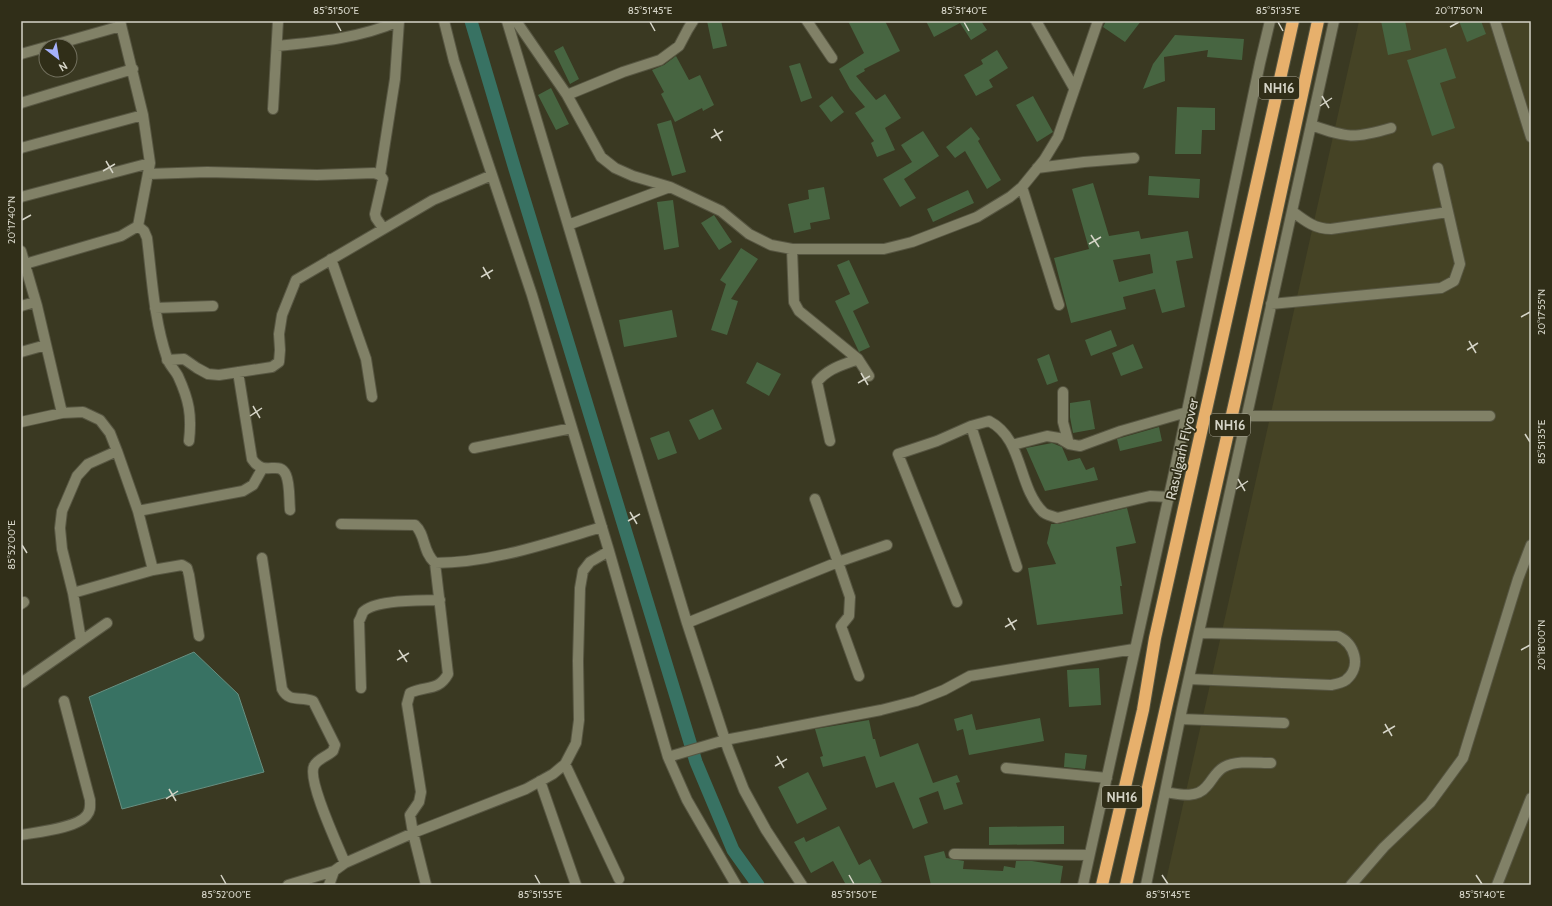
<svg xmlns="http://www.w3.org/2000/svg" width="1552" height="906" font-family="Cabin,sans-serif">
  <rect width="100%" height="100%" fill="#3a3922"/>
  <path fill="#454325" d="M1359,21H1531V885H1165Z"/>
  <path fill="#387263" stroke="#678f81" d="M194,652L238,694L264,772L122,809L89,697Z"/>
  <g fill="none" stroke-linecap="round" stroke-linejoin="round">
    <path stroke="#387263" stroke-width="13" d="M471,21L514,166L696,762L733,850L758,885"/>
  </g>
  <path fill="#476541" fill-rule="evenodd" d="M707,21H721L727,46L713,49Z
    M848,21H885L900,51L864,69L865,71L856,76L876,100L885,94L901,118L885,128L895,150L877,157L871,143L874,141L855,113L865,107L850,89L839,69L864,53Z
    M926,21H981L987,30L971,40L960,23L934,37Z
    M1106,21H1141L1125,42L1103,27Z
    M1381,21H1405L1411,50L1388,55Z
    M1459,21H1481L1486,34L1467,42Z
    M1175,35L1244,39L1242,60L1207,57L1208,50L1164,57L1165,81L1143,89L1153,64Z
    M563,46L579,79L570,84L554,51Z
    M1446,48L1456,78L1440,83L1455,128L1432,136L1407,60Z
    M997,50L1008,68L989,80L993,87L976,96L964,75L983,64L981,60Z
    M676,56L689,80L700,75L714,105L703,111L702,108L675,122L661,94L664,92L652,70L664,65Z
    M800,63L812,98L801,102L789,66Z
    M551,88L569,124L556,130L538,95Z
    M832,96L844,112L831,122L819,106Z
    M1033,96L1053,132L1037,142L1016,105Z
    M1177,107L1215,108V130H1202L1201,154H1175Z
    M671,120L686,172L672,176L657,124Z
    M971,127L980,139L978,141L1001,180L987,189L965,151L955,158L946,147Z
    M923,131L939,156L904,179L916,198L900,207L883,179L912,162L901,145Z
    M1149,176L1200,179L1199,198L1148,195Z
    M1093,183L1109,236L1139,231L1141,239L1188,231L1193,258L1176,261L1185,307L1162,313L1155,289L1123,297L1126,309L1071,323L1054,258L1089,249L1072,189ZM1150,254L1153,273L1119,282L1113,260Z
    M824,187L830,219L810,223L811,229L794,233L788,204L809,199L808,190Z
    M968,190L974,203L933,222L927,209Z
    M673,200L679,247L664,250L657,202Z
    M714,215L732,242L719,250L701,223Z
    M741,248L758,259L731,299L738,301L727,335L711,330L726,284L720,280Z
    M849,260L869,303L853,311L870,347L859,352L835,301L850,294L837,265Z
    M672,310L677,337L624,347L619,320Z
    M1111,330L1117,346L1091,356L1085,340Z
    M1133,344L1143,368L1121,376L1112,353Z
    M1049,354L1058,381L1047,385L1037,359Z
    M757,362L781,374L769,396L746,383Z
    M1090,400L1095,429L1073,433L1070,417V403Z
    M713,409L722,429L699,440L689,420Z
    M1159,427L1162,441L1120,451L1117,439Z
    M669,431L677,453L658,460L650,438Z
    M1052,443L1062,447L1068,461L1080,458L1086,470L1094,467L1098,480L1045,491L1026,448Z
    M1127,508L1136,543L1116,547L1122,586H1120L1123,614L1037,625L1028,568L1056,564L1047,543L1051,524H1058Z
    M1099,668L1101,705L1069,707L1067,670Z
    M972,714L976,730L1040,718L1044,741L969,755L963,729L957,731L954,719Z
    M869,720L873,739H875L880,757L918,743L933,783L957,775L960,782L956,783L963,804L944,810L938,791L919,798L928,823L913,829L894,782L876,788L865,756L823,767L820,757L823,756L815,729Z
    M1065,753L1087,755L1085,769L1064,767Z
    M808,772L827,809L797,824L778,787Z
    M839,826L859,865L870,859L882,882L876,885H846L833,861L811,873L794,842L804,837L806,842Z
    M1064,826V844L989,845V827Z
    M944,851L946,858L964,861L963,869L1003,871L1004,866L1015,868L1016,861H1032L1063,866L1060,885H931L924,856Z"/>
  <g fill="none" stroke-linecap="round" stroke-linejoin="round">
    <g stroke="#575642" stroke-width="12">
      <path id="minor" d="M444,21L454,61L532,295L609,551L668,757L687,800L736,885
        M507,21L687,623L728,749L744,790L766,830L802,885
        M516,21L567,95L601,157L615,168L633,176L670,187L721,211L749,234L771,245L792,249H884L912,242L977,217L1010,197L1022,187L1044,160L1058,137L1098,21
        M807,21L832,58
        M1036,21L1074,88
        M1495,21L1531,137
        M50,46L121,26
        M277,46C319,42 360,38 399,21L395,79L380,175
        M21,54L46,47
        M567,95L623,72L660,60L679,46L688,29L693,21
        M21,103L133,69
        M273,109L278,21
        M1311,125C1348,138 1353,139 1391,128
        M21,148L143,115
        M1037,168L1084,162L1134,158
        M148,174L207,172L317,175L374,173L380,175L383,179L375,214L376,218L383,228
        M1022,187L1059,305
        M21,197L150,163
        M1292,211C1305,221 1315,229 1331,229L1448,212
        M568,225L670,187
        M138,226L144,231L147,238C152,278 154,320 167,358C169,365 175,370 178,376C189,400 192,415 189,441
        M792,249L794,302L799,311L858,359L869,376
        M21,251L37,306L62,413
        M331,259L366,359L372,397
        M25,264L121,236L138,226L150,163L143,115L120,21
        M1271,304L1441,288L1454,281L1460,264L1438,168
        M21,306L35,302
        M155,308L213,306
        M21,352L46,345
        M167,360L184,359L197,368L208,374L219,375L272,367L279,362L280,350L279,334L282,315L296,280L433,200L492,175
        M238,372L252,459C264,478 279,459 286,475C290,484 289,499 290,510
        M1063,392V422L1069,444
        M1247,416H1490
        M21,422L62,413L83,412L100,420L110,433L117,451L138,511L153,570
        M971,426L1017,567
        M830,441L817,382C828,368 843,365 858,359
        M1012,445L1047,436L1059,438L1069,444L1080,446L1121,431L1187,412
        M474,448L572,428
        M815,499L838,562L887,545
        M138,511L243,491L253,485L262,469
        M341,524L415,525C426,535 422,551 435,563C491,563 548,543 602,527
        M262,558L282,689C289,703 301,696 313,701L335,745L333,751C328,756 317,759 314,766C307,780 338,846 345,863
        M73,593L153,570L182,565L187,568L189,575L199,636
        M957,602L898,454L937,441L971,426L989,421C1024,439 1017,486 1043,512C1046,515 1053,516 1057,518L1150,496L1169,497
        M21,604L24,602
        M687,623L838,562L850,597L849,616L841,626L859,676
        M81,640L73,593L62,549L60,528L62,511L77,476L88,464L117,451
        M1189,679L1331,685C1336,684 1342,683 1346,680C1362,667 1355,644 1338,636L1199,633
        M21,683L107,623
        M361,688L359,621C361,618 362,614 363,612C375,599 422,601 440,600
        M1180,719L1284,723
        M668,757L725,740L881,710L916,701L944,690L970,676L1134,649
        M565,764L619,879
        M1006,768L1107,778
        M540,781L576,885
        M1165,792C1178,794 1196,799 1206,787C1213,780 1215,772 1224,767C1237,760 1257,763 1271,763
        M21,835C37,832 78,828 87,815C91,810 90,806 90,800L64,701
        M954,854L1089,855
        M288,885L334,871
        M329,885L334,871L345,863L413,833L526,789L553,774L565,764L576,743L579,720L578,661L580,588L583,571L590,562L609,551
        M426,885L413,833L410,815L419,802L421,792L407,704L410,693C426,685 438,692 448,674L435,563
        M1083,885L1174,473L1260,63L1270,21
        M1146,885L1182,709L1334,21
        M1351,885L1384,847L1430,803L1463,758L1518,579L1531,545
        M1497,885L1531,798"/>
    </g>
    <g stroke="#575642" stroke-width="14">
      <path id="highway" d="M1102,885L1143,710L1155,638L1293,21
        M1126,885L1245,357L1318,21"/>
    </g>
    <use href="#minor" stroke="#818167" stroke-width="10"/>
    <use href="#highway" stroke="#e7b06c" stroke-width="12"/>
  </g>
  <path fill="none" stroke="#d5d4c7" stroke-width="1.5" d="M336,22L341,31M650,22L655,31M964,22L969,31M1278,22L1283,31M1450,27L1459,22M1322,96L1329,108M1320,106L1332,98M714,129L721,141M711,138L723,131M106,161L113,173M103,171L115,164M22,220L31,215M1091,235L1099,247M1089,244L1101,237M483,267L490,279M481,277L493,270M1521,317L1530,312M1469,341L1476,353M1467,350L1478,343M861,373L868,385M858,383L870,376M253,406L260,418M250,416L262,408M1525,434L1530,442M1238,479L1245,491M1236,489L1248,481M630,512L637,524M628,521L640,514M22,545L27,553M1008,618L1015,630M1005,627L1017,620M399,650L407,662M1521,650L1530,645M397,660L409,653M1385,724L1392,736M1383,733L1395,726M777,756L784,768M775,766L787,759M169,789L176,801M166,799L178,791M221,875L226,884M535,875L540,884M849,875L854,884M1162,875L1168,884M1476,875L1482,884"/>
  <g text-anchor="middle" dominant-baseline="central" stroke-width="3.5" stroke-linejoin="round" paint-order="stroke">
    <g fill="#302e18" stroke="#a4a292" stroke-width="1">
      <rect x="1259" y="77" width="40" height="22" rx="3"/>
      <rect x="1210" y="414" width="40" height="22" rx="3"/>
      <rect x="1102" y="786" width="40" height="22" rx="3"/>
    </g>
    <g font-size="13" font-weight="bold" fill="#d5d4c7">
      <text x="1279" y="88">NH16</text>
      <text x="1230" y="425">NH16</text>
      <text x="1122" y="797">NH16</text>
    </g>
    <g font-size="14" fill="#d5d4c7" stroke="#302e18">
      <text transform="translate(1182 449) rotate(-77)">Rasulgarh Flyover</text>
    </g>
  </g>
  <rect width="1552" height="906" fill="none" stroke="#302e18" stroke-width="44"/>
  <g transform="translate(58 58) rotate(149)"><circle r="19" fill="#302e18" stroke="#72705e"/>
  <path d="M0-3L7 15L0 10L-7 15Z" fill="#a5b1fc"/>
  <text y="-6" font-size="11" font-weight="bold" text-anchor="middle" fill="#d5d4c7">N</text>
  </g>
  <rect x="22" y="22" width="1508" height="862" fill="none" stroke="#d5d4c7" stroke-width="1.5"/>
  <g font-size="10" text-anchor="middle" fill="#d5d4c7">
    <text x="336" y="14">85°51'50"E</text>
    <text x="650" y="14">85°51'45"E</text>
    <text x="964" y="14">85°51'40"E</text>
    <text x="1278" y="14">85°51'35"E</text>
    <text x="1459" y="14">20°17'50"N</text>
    <text transform="translate(11 220) rotate(-90)" y="4">20°17'40"N</text>
    <text transform="translate(1541 312) rotate(-90)" y="4">20°17'55"N</text>
    <text transform="translate(1541 442) rotate(-90)" y="4">85°51'35"E</text>
    <text transform="translate(11 545) rotate(-90)" y="4">85°52'00"E</text>
    <text transform="translate(1541 645) rotate(-90)" y="4">20°18'00"N</text>
    <text x="226" y="898">85°52'00"E</text>
    <text x="540" y="898">85°51'55"E</text>
    <text x="854" y="898">85°51'50"E</text>
    <text x="1168" y="898">85°51'45"E</text>
    <text x="1482" y="898">85°51'40"E</text>
  </g>
</svg>
